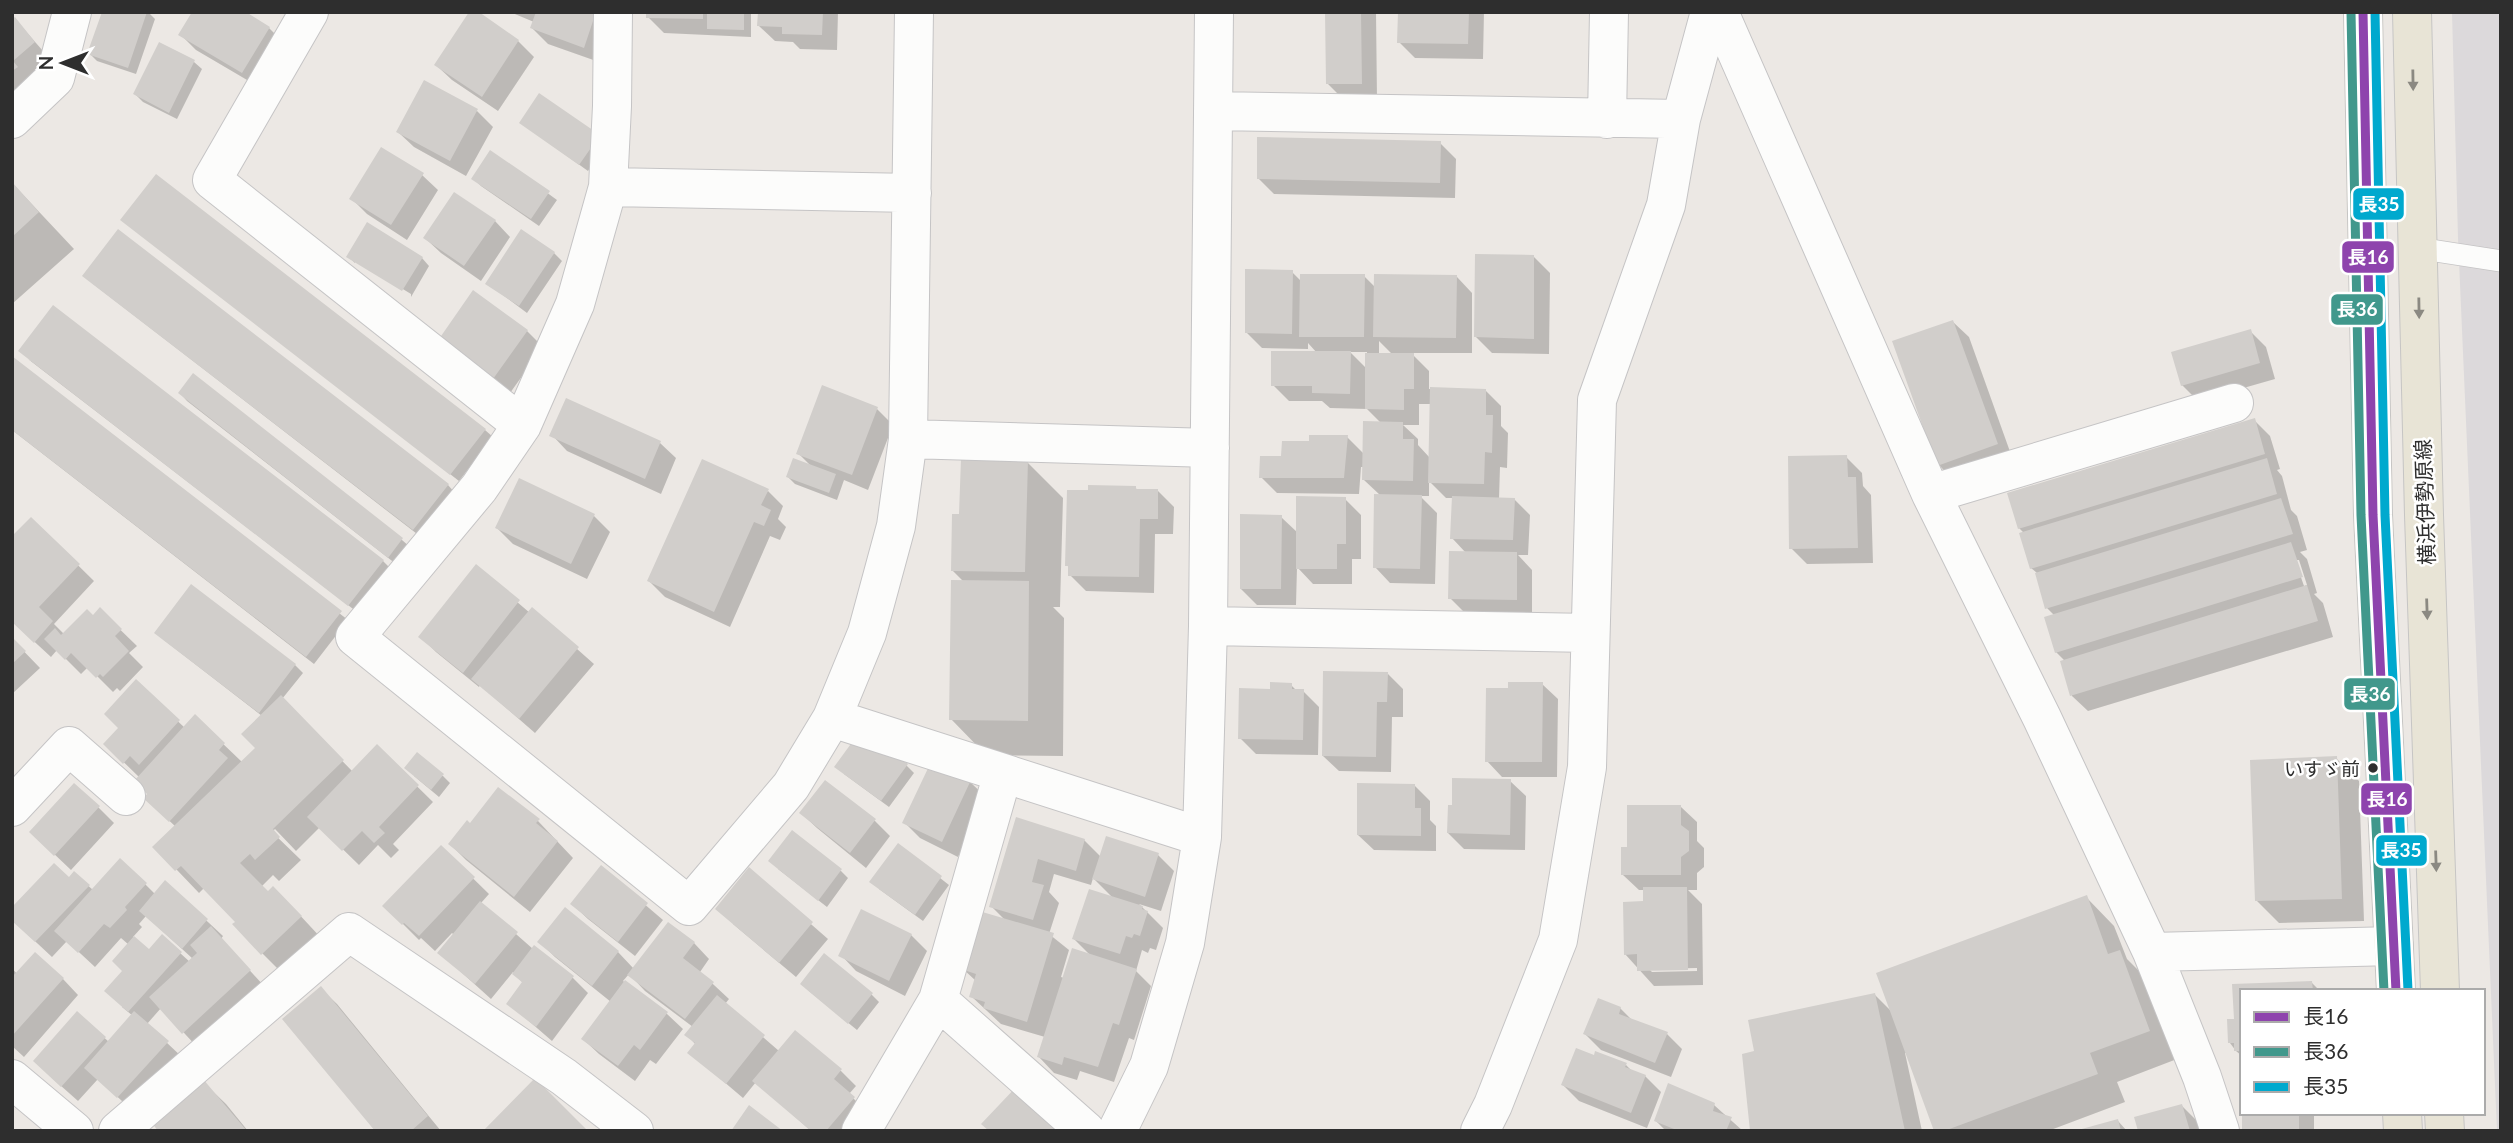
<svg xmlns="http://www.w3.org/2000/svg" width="2513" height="1143" font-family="Lato,'Noto Sans JP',sans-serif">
  <rect width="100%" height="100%" fill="#ece8e4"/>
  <path fill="#dcd9db" d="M2452,12H2501V1131H2497L2458,238Z"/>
  <path fill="#0003" fill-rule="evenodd" d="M104,12H148L155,19L136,74L97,61L89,53Z
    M510,12H617L599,62L548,44L532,28L534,22Z
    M648,12H751V37L664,33L648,17Z
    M759,12H838L837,50L800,49L793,42L775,41L759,26Z
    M1327,12H1376L1377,99H1343L1327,83Z
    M1399,12H1484L1483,59L1415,58L1399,42Z
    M15,19L50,59L27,78L32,84L12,100V22Z
    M269,28L285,44L259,87L196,50L181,35Z
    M518,41L534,57L498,111L452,80L436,65Z
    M160,44L194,62L202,69L177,119L143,102L135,94Z
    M477,111L493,127L466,176L414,147L398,132Z
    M521,123L606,144L588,171Z
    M1440,143L1456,159L1455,198L1274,194L1258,178Z
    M491,152L557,200L539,226L481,186L473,178Z
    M422,175L438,190L407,240L367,214L351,198Z
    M12,183L74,249L12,304Z
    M122,220L485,430L493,437L459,481Z
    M495,221L510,237L481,281L441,253L425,238Z
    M554,253L562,261L527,313L487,283Z
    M349,257L422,258L429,266L411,297V294L355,260V263Z
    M1534,257L1550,273L1549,354L1492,353L1476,337Z
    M1292,272L1301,281L1364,276L1375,287L1457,277L1472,293V353H1411L1429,371V389L1485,390L1501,406V426L1508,433L1507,468L1500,467L1499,499H1514L1530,515L1528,555H1518L1532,570V615L1466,614L1450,598L1466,553L1452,538L1453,498H1446L1429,481V496H1420L1437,513L1435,584L1390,583L1375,567L1381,496L1364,480V467H1361L1359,494L1277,493L1261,477L1283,458L1311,443L1347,437L1364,454L1381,423L1367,409L1330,408L1322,401H1289L1273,385L1317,353L1308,343V349L1262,348L1246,332ZM1379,341L1393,355H1379ZM1350,352H1367V369ZM1419,404H1431L1430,458L1418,445V439L1403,425H1419Z
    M92,283L448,485L455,493L421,537Z
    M473,293L527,331L543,347L510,393L457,354Z
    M1953,322L1969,337L2013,460L1954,481L1939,465Z
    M2250,331L2266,347L2275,379L2198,401L2182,385Z
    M12,359L348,620L314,664L12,430Z
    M28,359L383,561L390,568L357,612Z
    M193,376L402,540L410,547L396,564L187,401L180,393Z
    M567,400L660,443L676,458L661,494L567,451L552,435Z
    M877,409L893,425L868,490L844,480L837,500L795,484L788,477L811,466L798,453Z
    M2254,420L2270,436L2280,469L2277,470L2282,476L2291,510L2297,516L2307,550L2300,552L2307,559L2317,593L2314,594L2323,603L2333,637L2088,711L2072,696L2062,662L2065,661L2056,652L2054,615L2047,608L2037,573L2031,568L2024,533L2019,528ZM2295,560H2299L2307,585L2304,586Z
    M1846,457L1862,473L1863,486L1871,495L1873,563L1807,564L1791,548Z
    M1027,462L1063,498L1060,607H1053L1064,618L1063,756L986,755L951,719L964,582L952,570L961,515Z
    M1135,487L1138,491H1158L1174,507L1173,534H1155L1154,593L1086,591L1070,575V569L1067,565Z
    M768,491L783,506L778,519L786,527L780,540L770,536L730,627L665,597L649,581Z
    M1345,499L1361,515V559H1352V584H1313L1297,567L1296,605H1257L1241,589L1281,517L1298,533Z
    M594,516L610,532L587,579L513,544L497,528Z
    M31,519L94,581L54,624L64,634L93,617L100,610L137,646L129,653L143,667L120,691L117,688L113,692L88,667L81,674L57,650L51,657L12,621Z
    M476,567L530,613L533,610L594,664L535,733L480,685L479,687L436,652L420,636Z
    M12,639L40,668L12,694Z
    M164,640L295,665L303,673L282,699L353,772L377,747L433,802L393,844L399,850L391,858L378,845L359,865L320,827L296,851L275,829L272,832L301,860L279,881L273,875L261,887L296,911L323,940L285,976L234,925L238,922L204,888L199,893L155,847L176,827L145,798L149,794L139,777L105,744L120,728L136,682L185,728L195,717L242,762L257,748L262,716Z
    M1388,674L1403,689V717H1392L1391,772L1339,771L1323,756Z
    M1542,684L1558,699L1557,777H1502L1487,761L1509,690Z
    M1291,685L1297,691H1303L1319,707L1318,755L1256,754L1240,738L1271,691Z
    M2336,758L2359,781L2364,921L2279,923L2256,900Z
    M906,765L914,773L889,807L844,774Z
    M414,776H443L450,783L439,797Z
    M1510,781L1526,796L1525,850L1464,849L1448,833Z
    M825,782L875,821L890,836L866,868L817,828L801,813Z
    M970,782L986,797L958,857L920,838L904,822Z
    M1414,785L1430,801V820L1436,826V851L1374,850L1358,835Z
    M499,789L538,821L573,858L530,912L466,860L450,844L470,825Z
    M98,807L114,823L71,870L31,832Z
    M1681,807L1697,822V841L1704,848V867L1697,873V890H1688L1702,904L1703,985L1654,986L1625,954L1645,903V890H1639L1623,875L1629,849ZM1697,968V971L1652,972L1649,969Z
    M1017,820L1084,840L1101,857L1158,855L1174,871L1161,911L1139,904L1163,928L1156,950L1150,948L1148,953L1142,950L1136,971L1151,986L1134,1040L1129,1038L1114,1082L1080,1071L1077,1080L1054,1073L1039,1057L1045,1037L1001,1024L971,996L976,981L963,969L1005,920L991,906ZM1054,874L1091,885L1093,878L1114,899L1074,939L1091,956L1064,978L1061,977L1069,950L1049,934L1059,903L1049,892Z
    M898,845L949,885L923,921L879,889Z
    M441,847L489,894L481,903L533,949L573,978L588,993L552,1041L508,1003L523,983L513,972L491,999L440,953L454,935L452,933L435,951L421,938L419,940L385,906Z
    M601,867L663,920L635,956L588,919L572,904Z
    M778,869L841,871L848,878L827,907Z
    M749,870L828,939L796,977L733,924Z
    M74,873L93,890L145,884L155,894L165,882L223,936L221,939L265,987L198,1048L161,1008L147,1024L183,1058L134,1112L98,1079L78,1101L51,1077L77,1013L109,1042L133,1016L122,1007L129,945L121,938L95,967L67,941L52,957L23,930ZM146,916L157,926L193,959L190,962L180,953L149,952L133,937L142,927L139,924Z
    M2086,897L2114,926L2127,959L2148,980L2177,1059L2117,1082L2125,1102L2048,1131H1936L1908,1053H1905L1922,1131H1752L1757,1053L1875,995L1893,1013Z
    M565,910L618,952L634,969L694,943L709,959L700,972L729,999L725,1004L779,1051L841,1071L856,1086L849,1094L869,1114L855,1131H811L756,1082L743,1098L690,1053L696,1045L687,1035L693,1027L645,991L629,974L623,981L667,1014L683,1029L656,1064L650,1060L635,1081L599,1054L583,1039L611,1002L555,957L540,942Z
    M911,935L927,951L905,996L856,971L841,955Z
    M12,968L17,974L63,979L78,995L24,1057L12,1046Z
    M2312,983L2320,991H2242V1056L2236,1051L2230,1043L2235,1021L2234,985Z
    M321,989L337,1004L441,1131H377Z
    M809,991L871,994L879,1002L857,1030Z
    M1620,1008L1633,1021L1667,1034L1682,1049L1671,1077L1601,1050L1585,1034Z
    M1626,1065L1632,1071L1645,1076L1661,1092L1647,1128L1579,1101L1563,1085Z
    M203,1082L226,1104L248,1131H160Z
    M1714,1105L1743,1131H1666L1656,1121Z
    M2182,1106L2198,1122L2200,1131H2139Z
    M2244,1113H2314V1131H2244Z
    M2118,1121L2127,1131H2081Z"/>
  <path fill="#d1cecb" d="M102,12H147L128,68L87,54Z
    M192,12H246L270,27L242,73L178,35Z
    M469,12H479L519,40L482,97L434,65Z
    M536,12H596L584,48L530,28Z
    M646,12H703V19L646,18Z
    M707,12H744V30L707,29Z
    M758,12H823L822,35L782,34V27L757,26Z
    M1325,12H1361L1362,84H1326Z
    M1398,12H1469L1468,44L1397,43Z
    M15,17L35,42L13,61L18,67L12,71V19Z
    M159,42L195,60L169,113L133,94Z
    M424,80L478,109L450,161L396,132Z
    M539,93L600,135L579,165L519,123Z
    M1257,137L1441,141L1440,183L1257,179Z
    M381,147L424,173L391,225L349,199Z
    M490,150L550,191L531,219L471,179Z
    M156,174L486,429L450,475L120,220Z
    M12,182L39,212L12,237Z
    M454,192L496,220L464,266L423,238Z
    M367,222L423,257L402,291L346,257Z
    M118,229L449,484L413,530L82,276Z
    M521,229L555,252L519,306L485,284Z
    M1475,254L1534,255V339L1474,337Z
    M1245,269L1293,270L1292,334L1245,333Z
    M1300,274H1365L1364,337H1299Z
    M1374,274L1457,275L1456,338L1373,337Z
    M473,290L528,330L493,379L439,339Z
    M53,305L384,560L348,606L18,351Z
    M1953,320L1998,444L1937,466L1892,341Z
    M2251,329L2260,363L2181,386L2171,352Z
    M1271,351H1351L1350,394L1312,393V386H1271Z
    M1365,353H1414V389H1404V410L1365,409Z
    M12,356L342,611L306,657L12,430Z
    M193,373L403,538L388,558L178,393Z
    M822,385L878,407L852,475L796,454Z
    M1430,387L1486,389V415H1493L1492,453L1485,452L1484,484L1428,483Z
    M566,398L661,441L645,479L549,436Z
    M2255,418L2265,454L2018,529L2007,493Z
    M1363,421L1403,422V439H1414L1413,481L1362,480Z
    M1309,435H1348L1344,478H1259L1260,456H1281L1282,441H1309Z
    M1847,455L1848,477H1856L1858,548L1789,549L1788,456Z
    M793,458L836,474L829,493L786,477Z
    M2267,458L2277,494L2030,569L2019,533Z
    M702,459L769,489L761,505L771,510L764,526L754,522L714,612L647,581Z
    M961,459L1028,460L1025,572L951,571L952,514H959Z
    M519,478L595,514L571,564L495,528Z
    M1088,485L1136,486V489H1158V519H1140L1139,577L1068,576V566H1065L1067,490H1088Z
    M1374,494L1422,495L1420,569L1373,568Z
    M1296,496L1346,497V544H1337V569H1296Z
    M1452,496L1515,498L1513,540L1450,539Z
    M2281,498L2293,534L2045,609L2035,573Z
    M1240,514L1282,515L1281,589H1240Z
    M31,517L80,564L39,607L53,621L34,643L12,622V536Z
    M2291,542L2303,577L2055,653L2044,617Z
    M1449,551L1517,552V600L1448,599Z
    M476,564L520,600L463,673L418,637Z
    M951,580L1029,581L1028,721L949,720Z
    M191,584L296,664L259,713L154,633Z
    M2307,585L2318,621L2070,696L2060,661Z
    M100,607L122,629L115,636L129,651L103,677L100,674L96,678L71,653L65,660L44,639L55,628L61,635L87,609L93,615Z
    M532,607L579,647L519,719L471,679Z
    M12,637L26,651L12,664Z
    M1323,671L1388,672L1387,702H1377L1376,757L1322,756Z
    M136,679L180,720L139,765L130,756L123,764L103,744L118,728L104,714Z
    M1270,682L1292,683V689H1304L1303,740L1238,739L1239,688L1270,689Z
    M1508,682H1543L1542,762H1485L1486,688H1508Z
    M281,695L344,760L273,829L280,837L255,860L250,854L240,863L268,891L273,886L302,916L261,955L232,924L235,922L181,866L175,871L152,847L255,748L241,734Z
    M195,714L225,743L219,750L228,758L169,822L143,798L147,794L134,781Z
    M861,730L908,764L881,801L834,767Z
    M377,744L419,785L379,827L385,833L374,843L362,831L342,851L307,817Z
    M417,752L444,774L431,790L404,768Z
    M2337,756L2342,899L2255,901L2250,760Z
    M931,762L971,780L942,842L902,823Z
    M1452,778L1511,779L1510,835L1447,833L1448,805H1452Z
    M825,780L876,819L850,853L799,813Z
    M74,783L100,806L54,856L29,832Z
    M1357,783L1415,784V808H1421V836L1357,835Z
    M498,787L540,819L536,823L558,841L514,897L448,844L467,820L470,823Z
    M1627,805H1681V825L1689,831V851L1681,857V875H1621V847H1627Z
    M1016,817L1085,839L1076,871L1038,859L1032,882L1044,885L1033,920L989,907Z
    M792,830L842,869L818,901L768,861Z
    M1106,836L1159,853L1145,897L1092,879Z
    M898,843L942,876L915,915L869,882Z
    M441,845L475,877L419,936L404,923L402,925L382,906Z
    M120,858L147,883L125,907L127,910L110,928L104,924L78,953L54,931Z
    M54,863L69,877L74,871L90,885L35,942L12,921V907Z
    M601,865L648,903L618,942L570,904Z
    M749,867L813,922L779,963L715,909Z
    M165,880L208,919L182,949L139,911Z
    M1643,887H1687L1688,970L1637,971V954L1624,955L1623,902L1643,901Z
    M1089,889L1143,906L1142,909L1148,911L1140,936L1134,934L1132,938L1126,936L1120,954L1072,939Z
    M2087,895L2108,954L2120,950L2150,1031L2090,1053L2098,1074L1944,1131H1934L1876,973Z
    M480,901L518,932L475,984L437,953Z
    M565,907L619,951L592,986L537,942Z
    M861,909L912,934L889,981L838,956Z
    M979,911L1054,933L1027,1022L983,1008L985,1002L969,997L976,974L961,969Z
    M668,922L695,942L683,958L714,982L685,1019L627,975Z
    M211,926L251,970L182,1034L149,997L197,953L190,945Z
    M162,934L182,952L128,1012L104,991L122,971L112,961L134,936L149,949Z
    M534,945L574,976L536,1027L506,1004L522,982L512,974Z
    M1072,948L1137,969L1119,1025L1113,1023L1098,1067L1064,1057L1062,1065L1037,1057Z
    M35,952L64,978L12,1036V977Z
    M824,953L873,993L848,1024L800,984Z
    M625,980L668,1012L640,1050L634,1045L618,1066L581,1039Z
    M2312,981L2313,991H2242V1051H2234V1043H2228L2227,1019H2234L2232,984Z
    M321,986L428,1116L411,1131H375L282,1019Z
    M1875,993L1905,1131H1750L1742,1054L1754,1051L1748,1020Z
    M717,995L765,1035L726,1084L687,1053L695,1043L684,1035Z
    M1598,998L1621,1007L1619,1014L1668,1032L1655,1063L1583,1034Z
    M77,1011L106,1037L61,1087L33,1061Z
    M134,1011L169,1041L117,1098L84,1068Z
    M795,1030L842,1069L834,1079L855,1097L826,1131H811L752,1081Z
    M1576,1048L1594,1055L1595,1051L1627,1063L1625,1067L1646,1075L1631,1113L1561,1085Z
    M535,1078L588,1131H483Z
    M203,1079L247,1131H158L152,1123Z
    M1668,1083L1715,1103L1713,1111L1732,1117L1726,1131H1679L1654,1121Z
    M1018,1085L1066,1131H989L981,1124Z
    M2182,1104L2190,1131H2138L2134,1117Z
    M749,1105L783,1131H731Z
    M2242,1113H2299V1130L2242,1131Z
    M2118,1119L2121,1131H2078V1130Z"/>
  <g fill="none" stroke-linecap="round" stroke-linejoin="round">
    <g stroke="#c5c4c5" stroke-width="23">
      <path id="lane" d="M2417,248L2501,261"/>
    </g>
    <g stroke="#c5c4c5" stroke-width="40">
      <path id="street" d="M309,12L212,180L522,425
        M613,12L612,106L608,187L575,304L522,425L479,488L355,637L689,906L791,786L832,718L867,633L896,526L908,439L914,12
        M1719,12L1931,494L2042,718L2152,952L2202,1077L2220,1131
        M1213,111L1681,119
        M12,119L55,78L72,12
        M1607,119L1609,12
        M608,187L912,193
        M908,439L1210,448
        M1931,494L2234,403
        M1208,626L1590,633
        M832,718L1202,837
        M12,807L69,746L126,796
        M2152,952L2394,946
        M938,1000L1086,1131
        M12,1079L74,1131
        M118,1131L349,932L564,1077L634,1131
        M861,1131L938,1000L1003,773
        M1117,1131L1149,1066L1185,943L1202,837L1208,626L1214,12
        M1480,1131L1493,1105L1558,940L1587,767L1597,400L1666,205L1681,119L1710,12"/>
    </g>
    <g stroke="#c6c5c4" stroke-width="40">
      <path id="primary" d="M2363,12L2373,515L2396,991
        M2412,12L2424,515L2440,991
        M2402,1113L2403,1131
        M2444,1113L2445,1131"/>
    </g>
    <use href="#lane" stroke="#fcfcfb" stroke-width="21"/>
    <use href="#street" stroke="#fcfcfb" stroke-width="38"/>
    <use href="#primary" stroke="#e8e4d6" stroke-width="38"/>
    <g stroke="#fff" stroke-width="14">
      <path id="bus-1" d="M2363,12L2373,515L2396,991"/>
    </g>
    <g stroke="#fff" stroke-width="14">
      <path id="bus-2" d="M2351,12L2361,515L2384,991"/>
    </g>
    <g stroke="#fff" stroke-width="14">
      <path id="bus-3" d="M2375,12L2385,515L2408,990"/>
    </g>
    <use href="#bus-1" stroke="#8e44ad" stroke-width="9"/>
    <use href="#bus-2" stroke="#41988c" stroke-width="9"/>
    <use href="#bus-3" stroke="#00a9ce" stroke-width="9"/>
  </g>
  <defs><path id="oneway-solid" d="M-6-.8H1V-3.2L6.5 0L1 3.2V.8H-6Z" transform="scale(1.75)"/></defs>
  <g fill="#8b8982">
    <use href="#oneway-solid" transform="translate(2413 80) rotate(89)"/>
    <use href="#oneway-solid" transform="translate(2419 308) rotate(89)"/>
    <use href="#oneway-solid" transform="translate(2427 609) rotate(88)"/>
    <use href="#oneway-solid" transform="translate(2436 861) rotate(88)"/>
  </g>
  <circle fill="#2e2e2e" stroke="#fff" stroke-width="2.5" cx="2373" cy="768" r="6"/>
  <g text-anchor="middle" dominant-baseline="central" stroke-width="5" stroke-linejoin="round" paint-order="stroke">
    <g font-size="19" fill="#2e2e2e" stroke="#fff" text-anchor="end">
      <text x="2360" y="768">いすゞ前</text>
    </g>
    <g font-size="21" fill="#2e2e2e" stroke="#fff">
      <text transform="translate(2424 502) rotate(-92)">横浜伊勢原線</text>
    </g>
  </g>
  <g stroke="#fff" stroke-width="2.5">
    <rect x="2352" y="187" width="53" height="34" rx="7" fill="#00a9ce"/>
    <rect x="2341" y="240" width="54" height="34" rx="7" fill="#8e44ad"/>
    <rect x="2330" y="293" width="54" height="33" rx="7" fill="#41988c"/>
    <rect x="2343" y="677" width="53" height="34" rx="7" fill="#41988c"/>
    <rect x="2360" y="782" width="53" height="34" rx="7" fill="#8e44ad"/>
    <rect x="2375" y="834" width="53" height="33" rx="7" fill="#00a9ce"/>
  </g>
  <g font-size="19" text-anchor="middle" font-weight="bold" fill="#fff">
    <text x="2379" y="211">長35</text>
    <text x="2368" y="264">長16</text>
    <text x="2357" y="316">長36</text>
    <text x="2370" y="701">長36</text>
    <text x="2387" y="806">長16</text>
    <text x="2401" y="857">長35</text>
  </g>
  <rect width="2513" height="1143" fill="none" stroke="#2e2e2e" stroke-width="28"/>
  <rect x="2240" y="989" width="245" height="126" fill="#ffffff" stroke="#ababab" stroke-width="2"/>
  <rect x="2254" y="1012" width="35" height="10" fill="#8e44ad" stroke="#ababab" stroke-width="2"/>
  <text x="2303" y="1024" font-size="21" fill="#2e2e2e">長16</text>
  <rect x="2254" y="1047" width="35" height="10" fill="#41988c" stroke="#ababab" stroke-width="2"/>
  <text x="2303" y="1059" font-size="21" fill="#2e2e2e">長36</text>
  <rect x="2254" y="1082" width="35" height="10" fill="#00a9ce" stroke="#ababab" stroke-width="2"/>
  <text x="2303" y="1094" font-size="21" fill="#2e2e2e">長35</text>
  <g transform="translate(63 63) rotate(270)" stroke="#ffffff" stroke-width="5" paint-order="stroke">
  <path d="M0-5L12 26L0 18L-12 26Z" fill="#2e2e2e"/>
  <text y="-10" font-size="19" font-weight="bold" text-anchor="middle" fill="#2e2e2e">N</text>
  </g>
</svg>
